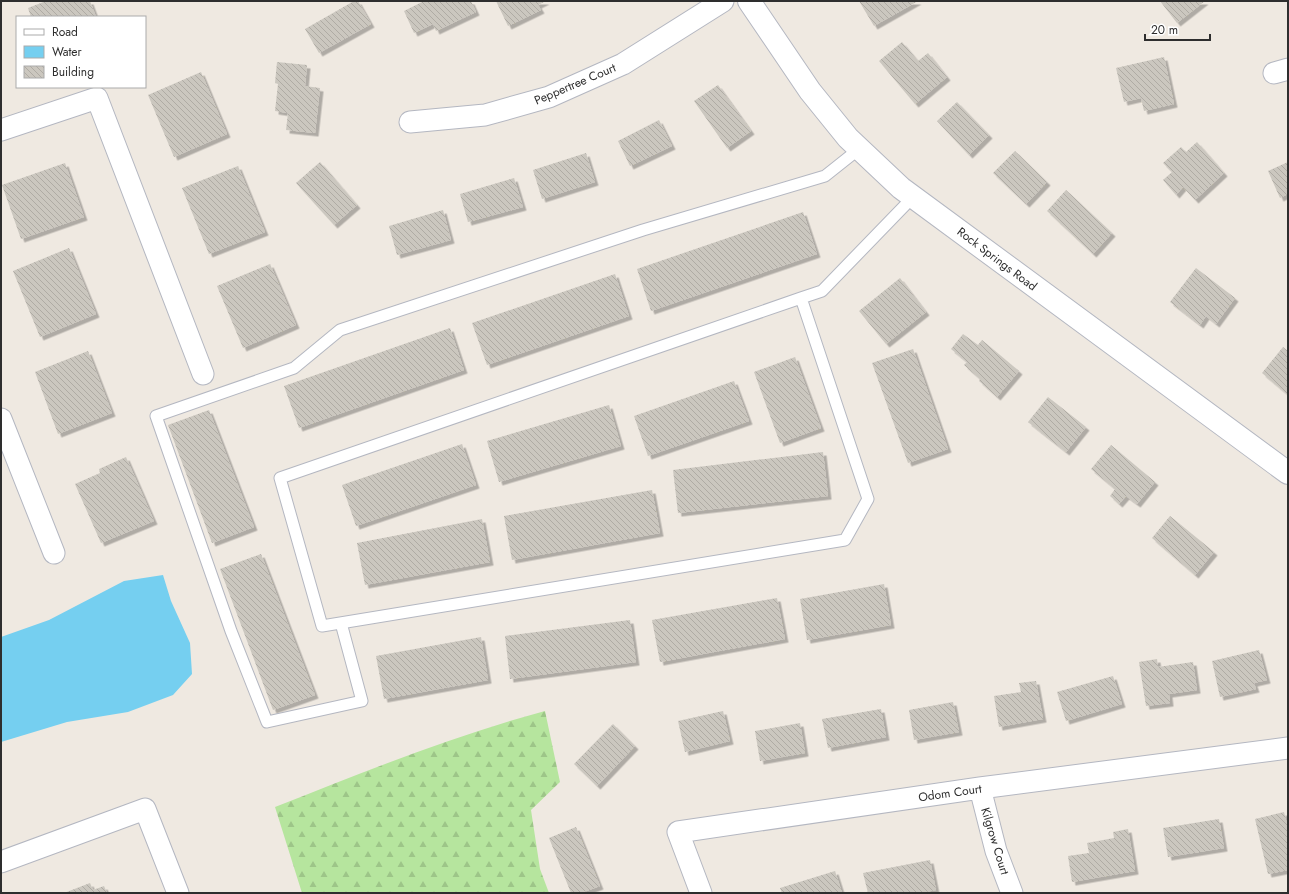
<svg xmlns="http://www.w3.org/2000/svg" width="1289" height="894" font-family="Jost,sans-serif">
  <defs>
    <pattern id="forest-firs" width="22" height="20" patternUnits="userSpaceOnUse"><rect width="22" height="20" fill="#b6e59e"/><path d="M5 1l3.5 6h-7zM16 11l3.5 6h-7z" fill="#9dc588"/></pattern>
    <pattern id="building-back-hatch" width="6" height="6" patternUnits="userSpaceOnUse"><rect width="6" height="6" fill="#cbc7bf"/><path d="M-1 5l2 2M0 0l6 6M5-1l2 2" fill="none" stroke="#afaba4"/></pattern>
    <filter id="shadow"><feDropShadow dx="3.5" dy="3.5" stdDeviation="0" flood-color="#0004"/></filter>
  </defs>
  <rect width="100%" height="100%" fill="#efe9e1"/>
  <path fill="url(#forest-firs)" d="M545,711L560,782L531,810L540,869L549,893H302L275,807C364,772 452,736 545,711Z"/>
  <path fill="#75cff0" d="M163,575L171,601L190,643L192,674L173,695L128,712L67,722L1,742V637L49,620L124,581Z"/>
  <path fill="url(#building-back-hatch)" filter="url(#shadow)" d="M46,1H90L96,17H31L28,8Z
    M354,1H358L371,24L319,53L305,29Z
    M424,1H471L476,12L436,31L433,24L414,33L404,11Z
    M496,1H546L538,5L541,10L508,26Z
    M859,1H918L874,26Z
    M1160,1H1205L1177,23Z
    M902,42L918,61L928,53L947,77L915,104L879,61Z
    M1164,57L1174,104L1144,111L1141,98L1124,102L1116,68Z
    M277,62L307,65L305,86L320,88L315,133L286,130L288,113L275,111L278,84L275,83Z
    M201,72L227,134L174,157L148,95Z
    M718,85L751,131L727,148L694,101Z
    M957,102L989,135L969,155L937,121Z
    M659,120L672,146L630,166L618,141Z
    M1197,142L1224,173L1195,200L1183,187L1176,195L1163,180L1172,172L1163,163L1181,147L1186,152Z
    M1015,151L1047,182L1026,204L993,173Z
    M586,153L595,182L542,199L533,170Z
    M320,162L357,205L334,225L296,183Z
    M1288,162V194L1280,198L1268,171Z
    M65,163L84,217L21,239L2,185Z
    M238,166L265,232L209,254L182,188Z
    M514,178L523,207L468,222L460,194Z
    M1066,190L1112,233L1093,254L1047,211Z
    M443,210L451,240L397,255L389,226Z
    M803,212L817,254L651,311L637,269Z
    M69,248L96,314L40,337L13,271Z
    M270,264L296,325L243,348L217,286Z
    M1196,268L1235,298L1216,324L1206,316L1200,325L1170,302Z
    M615,274L629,316L487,365L472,323Z
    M900,278L926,312L886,344L859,311Z
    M450,328L464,370L299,428L284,386Z
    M963,334L978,345L982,340L1019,371L997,397L979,381L980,379L964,365L967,362L951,349Z
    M1283,347L1288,351V395L1262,373Z
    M913,349L948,449L908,463L872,363Z
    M88,351L112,413L58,434L35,372Z
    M795,357L821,428L780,443L754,372Z
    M734,381L749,421L648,456L634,416Z
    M1048,397L1086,427L1066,452L1028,422Z
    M609,405L621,446L499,482L487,441Z
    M209,410L254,527L212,543L168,425Z
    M462,444L476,485L356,526L342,485Z
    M1111,445L1155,482L1137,504L1126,496L1119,504L1110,496L1115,489L1091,469Z
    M823,452L828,496L678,513L673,470Z
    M126,457L154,521L101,543L75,484L100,473L99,469Z
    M652,490L660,533L512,560L504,516Z
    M1170,516L1214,552L1195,575L1152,538Z
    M482,519L490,562L365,585L357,543Z
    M261,554L315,695L273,710L220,569Z
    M884,584L891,625L807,640L800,599Z
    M777,598L785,639L660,662L652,620Z
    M630,620L636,662L510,679L505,636Z
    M481,637L488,680L384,699L376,656Z
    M1259,650L1267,680L1254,683L1256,689L1220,697L1212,661Z
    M1157,659L1158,667L1193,662L1197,690L1169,694L1170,703L1146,706L1139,662Z
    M1113,676L1122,704L1066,721L1057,692Z
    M1036,681L1043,719L999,727L994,696L1021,692L1019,683Z
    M953,702L959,732L914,740L909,710Z
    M881,709L886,737L828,748L822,719Z
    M723,711L730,741L685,752L678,721Z
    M800,723L805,753L760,761L755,731Z
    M613,724L635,746L597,786L574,764Z
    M1284,812L1288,828V870L1268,874L1255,819Z
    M1219,819L1224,848L1168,857L1163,828Z
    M576,827L600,886L581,893H571L549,838Z
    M1128,829L1135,871L1072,882L1068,856L1089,853L1087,843L1114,838L1113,832Z
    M930,860L936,890L920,893H868L863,873Z
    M835,871L842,893H782L780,888Z
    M90,883L93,890L104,886L107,893H64Z"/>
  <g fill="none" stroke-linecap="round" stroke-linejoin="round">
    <g stroke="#b4b7c1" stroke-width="13">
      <path id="service" d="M801,298L868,499L845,540L322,626L280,478L801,298L822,291L913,197
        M341,623L362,701L267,722L231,631L156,416L294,368L340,330L643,230L825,176L859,149"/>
    </g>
    <g stroke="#b4b7c1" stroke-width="23">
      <path id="minor" d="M1274,73L1288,69
        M410,122L485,115L549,97L623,64L723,1
        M1,130L97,98L203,374
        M1,419L54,553
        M980,788L996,851L1012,893
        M1,862L145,809L178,893
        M701,893L678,832L980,788L1288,748"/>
    </g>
    <g stroke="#b4b7c1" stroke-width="24">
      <path id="tertiary" d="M749,1L810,91L848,138L901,188L1288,473"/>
    </g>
    <use href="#service" stroke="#fff" stroke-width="11"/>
    <use href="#minor" stroke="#fff" stroke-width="21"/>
    <use href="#tertiary" stroke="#fff" stroke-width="22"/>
  </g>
  <g text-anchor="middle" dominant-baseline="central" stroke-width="3" stroke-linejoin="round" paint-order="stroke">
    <g font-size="12" fill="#2e2e2e" stroke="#fff">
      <text transform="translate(575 84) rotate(-23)">Peppertree Court</text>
      <text transform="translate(997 259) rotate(37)">Rock Springs Road</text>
      <text transform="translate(950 793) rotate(-8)">Odom Court</text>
      <text transform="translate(995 841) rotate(73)">Kilgrow Court</text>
    </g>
  </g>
  <rect width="1289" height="894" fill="none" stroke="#2e2e2e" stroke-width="4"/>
  <rect x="16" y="16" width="130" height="72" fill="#ffffff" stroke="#ababab"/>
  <rect x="24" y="29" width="20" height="6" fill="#ffffff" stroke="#ababab"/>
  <text x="52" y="36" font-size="12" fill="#2e2e2e">Road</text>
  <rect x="24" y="46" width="20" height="12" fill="#75cff0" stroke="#ababab"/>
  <text x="52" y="56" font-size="12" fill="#2e2e2e">Water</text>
  <rect x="24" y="66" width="20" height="12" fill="url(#building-back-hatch)" stroke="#ababab"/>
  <text x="52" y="76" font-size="12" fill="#2e2e2e">Building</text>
  <path d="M1145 34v6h65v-6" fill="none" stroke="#2e2e2e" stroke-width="2"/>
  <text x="1151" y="34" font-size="12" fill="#2e2e2e" stroke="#ffffff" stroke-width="3" paint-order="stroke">20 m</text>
</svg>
